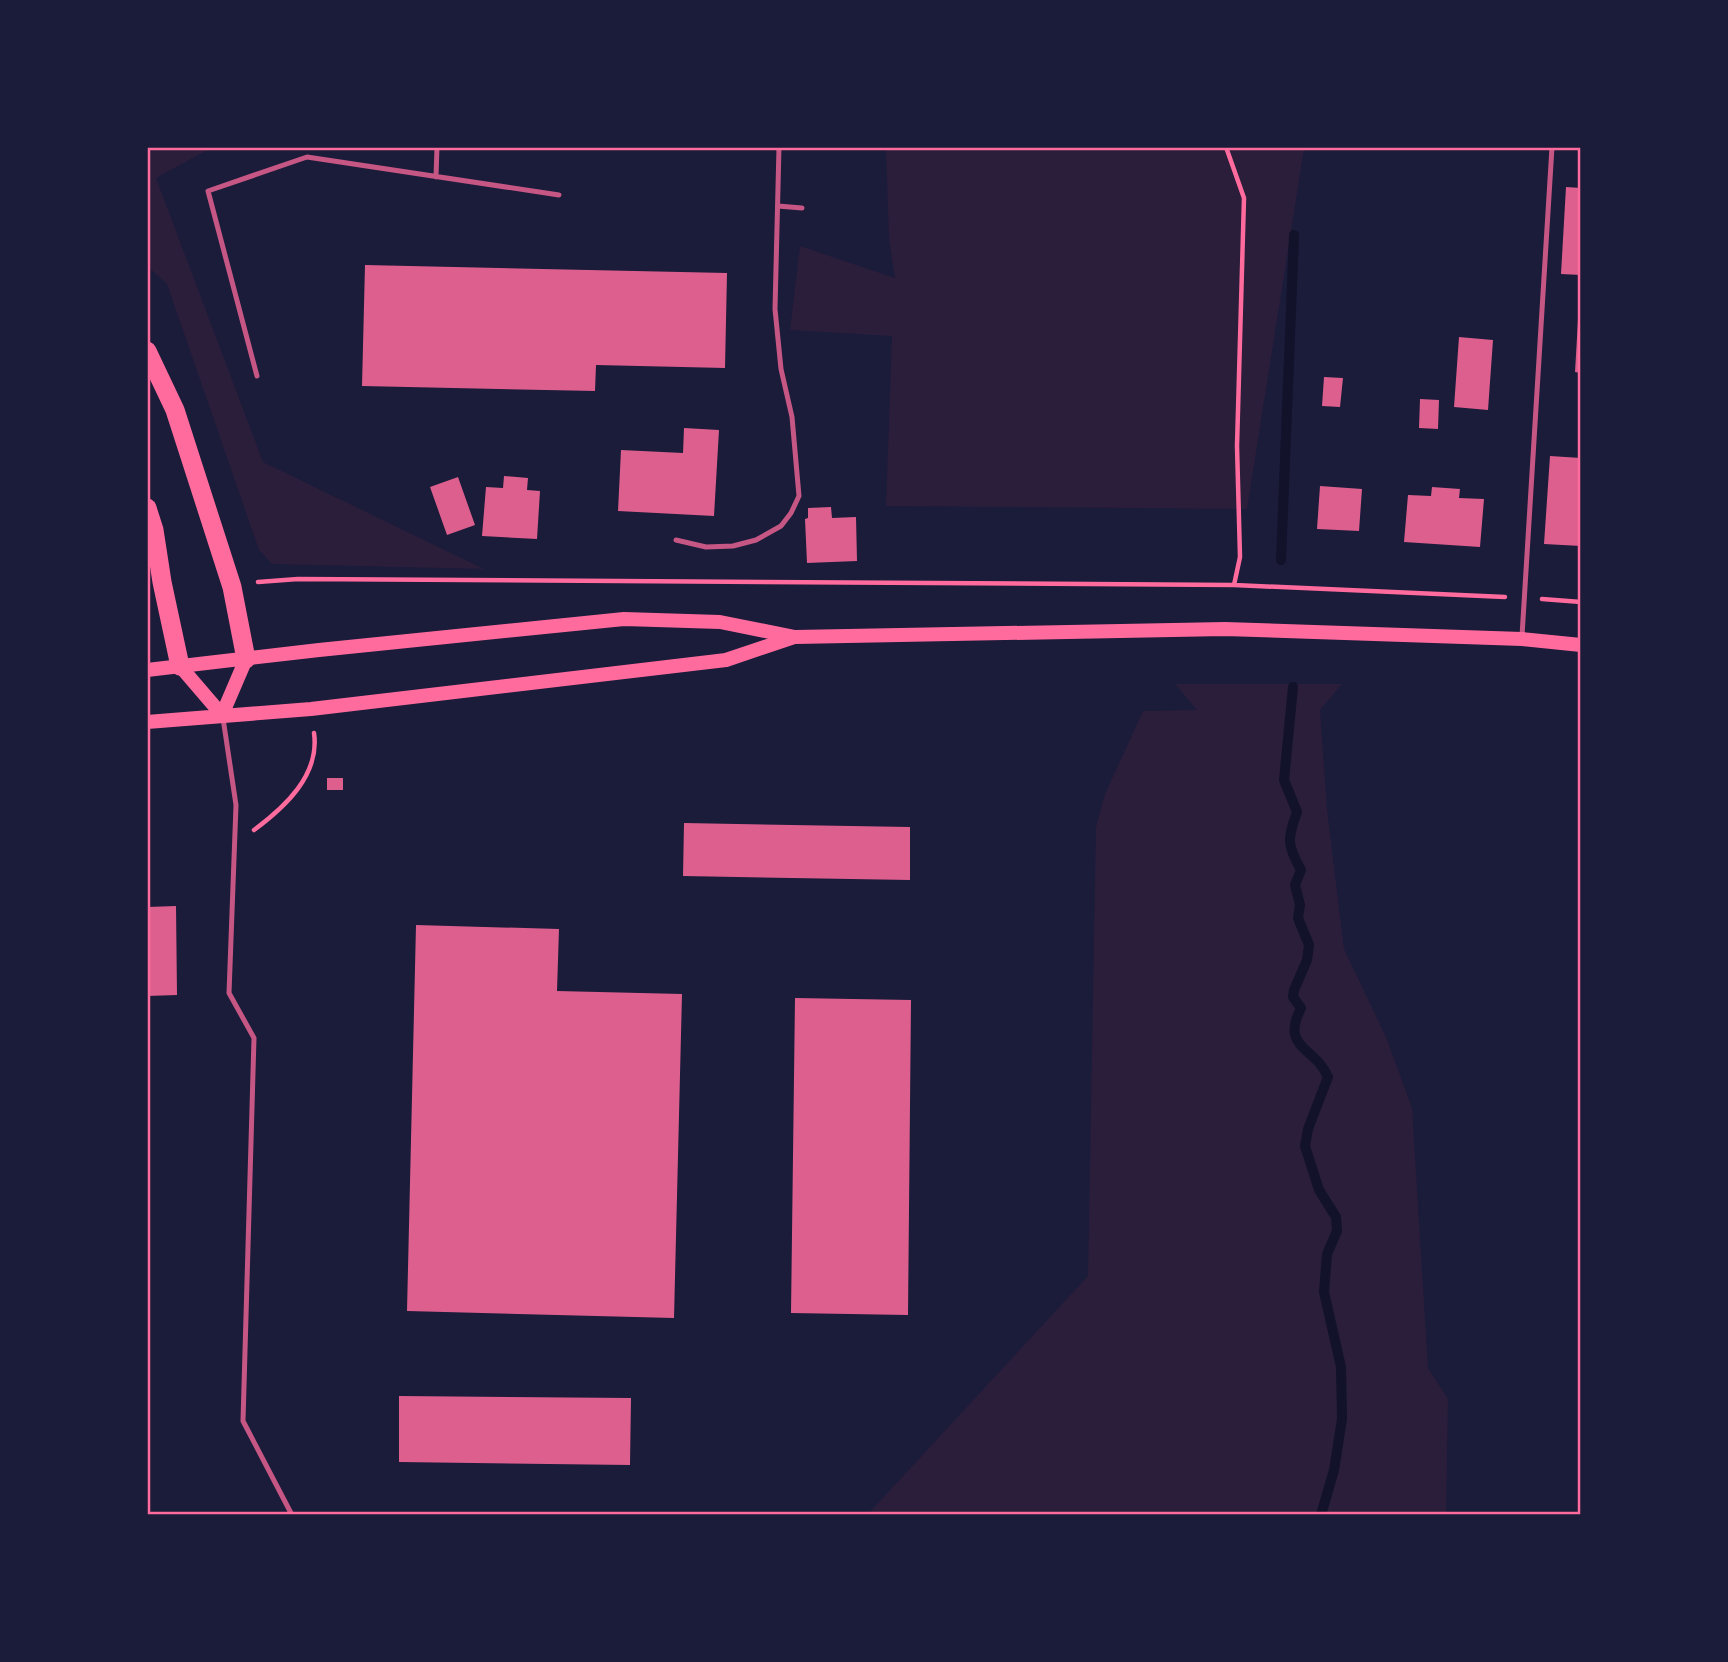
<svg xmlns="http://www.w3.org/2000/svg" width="1728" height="1662" font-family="'Archivo Narrow',sans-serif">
  <rect width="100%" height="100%" fill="#1b1b3a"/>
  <path fill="#2a1e3b" d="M147,147H213L156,178L263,462L484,569L272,564L259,550L167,284L147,266Z
    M886,147H1286L1304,149L1247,509L886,506L892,336L790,330L800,246L895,278L889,240Z
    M1175,684H1342L1320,710L1327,809L1344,949L1386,1037L1412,1108L1428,1368L1448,1399L1446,1515H867L1088,1276L1096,827L1105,794L1143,711L1197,710Z"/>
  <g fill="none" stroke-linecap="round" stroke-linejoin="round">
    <path stroke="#12122b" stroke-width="10" d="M1281,560L1294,235
      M1293,687L1284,780L1297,812C1287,839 1287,845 1301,870L1295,885L1300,905L1298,918L1309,945L1307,960L1294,990L1293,997L1301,1008C1280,1049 1315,1046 1328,1077L1308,1129L1305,1146L1319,1190L1336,1217L1337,1231L1327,1254L1324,1292L1341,1367L1342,1419L1334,1470L1321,1515"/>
  </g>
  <path fill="#dd5f8e" d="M1566,187L1581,188V275L1561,274Z
    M365,265L727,273L725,368L596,365L595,391L362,386Z
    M1578,320H1581V373L1575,372Z
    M1459,337L1493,340L1488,410L1454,407Z
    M1324,377L1343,378L1340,407L1322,406Z
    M1420,399L1439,400L1438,429L1419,428Z
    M684,428L719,430L714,516L618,511L621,450L683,453Z
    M1550,456L1581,458V546L1544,544Z
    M504,476L528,478L527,490L540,491L537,539L482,536L486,487L503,488Z
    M458,477L475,525L447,535L430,487Z
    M1320,486L1362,489L1359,531L1317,529Z
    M1432,487L1460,489L1459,498L1484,499L1480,547L1404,542L1408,495L1431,496Z
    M831,507L832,518L856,517L857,561L807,563L805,519L808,518V508Z
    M327,778H343V790H327Z
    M684,823L910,827V880L683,876Z
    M176,906L177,995L147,996V907Z
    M416,925L559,929L557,991L682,994L674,1318L407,1311Z
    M795,998L911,1000L908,1315L791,1313Z
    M399,1396L631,1398L630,1465L399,1462Z"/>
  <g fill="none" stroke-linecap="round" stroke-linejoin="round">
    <path stroke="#ff6b9d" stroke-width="4.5" d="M1226,147L1244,198L1237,446L1240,557L1234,585
      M258,582L298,579L1234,585L1505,597
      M1542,599L1581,602
      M254,830C285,807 320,775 314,733"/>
    <path stroke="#c65784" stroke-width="5" d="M436,177L437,147
      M778,206L802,208
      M257,376L208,191L307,157L559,195
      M676,540L706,547L733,546L756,540L781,526L791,513L799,496L792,417L781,369L775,309L779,147
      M1522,636L1552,147
      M223,718L236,805L229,993L254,1038L243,1421L292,1515"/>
    <path stroke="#ff6b9d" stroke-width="14" d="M180,666L222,715L246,659
      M147,670L319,650L624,619L720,622L795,637L1225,629L1522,639L1581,645
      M147,722L311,709L726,660L794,637"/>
    <path stroke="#ff6b9d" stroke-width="19" d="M147,351L175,410L232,587L246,659
      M147,508L154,530L162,582L180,666"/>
  </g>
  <rect width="1728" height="1662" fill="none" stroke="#1b1b3a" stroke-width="298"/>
  <rect x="149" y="149" width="1430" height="1364" fill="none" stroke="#ff6b9d" stroke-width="2.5"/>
</svg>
